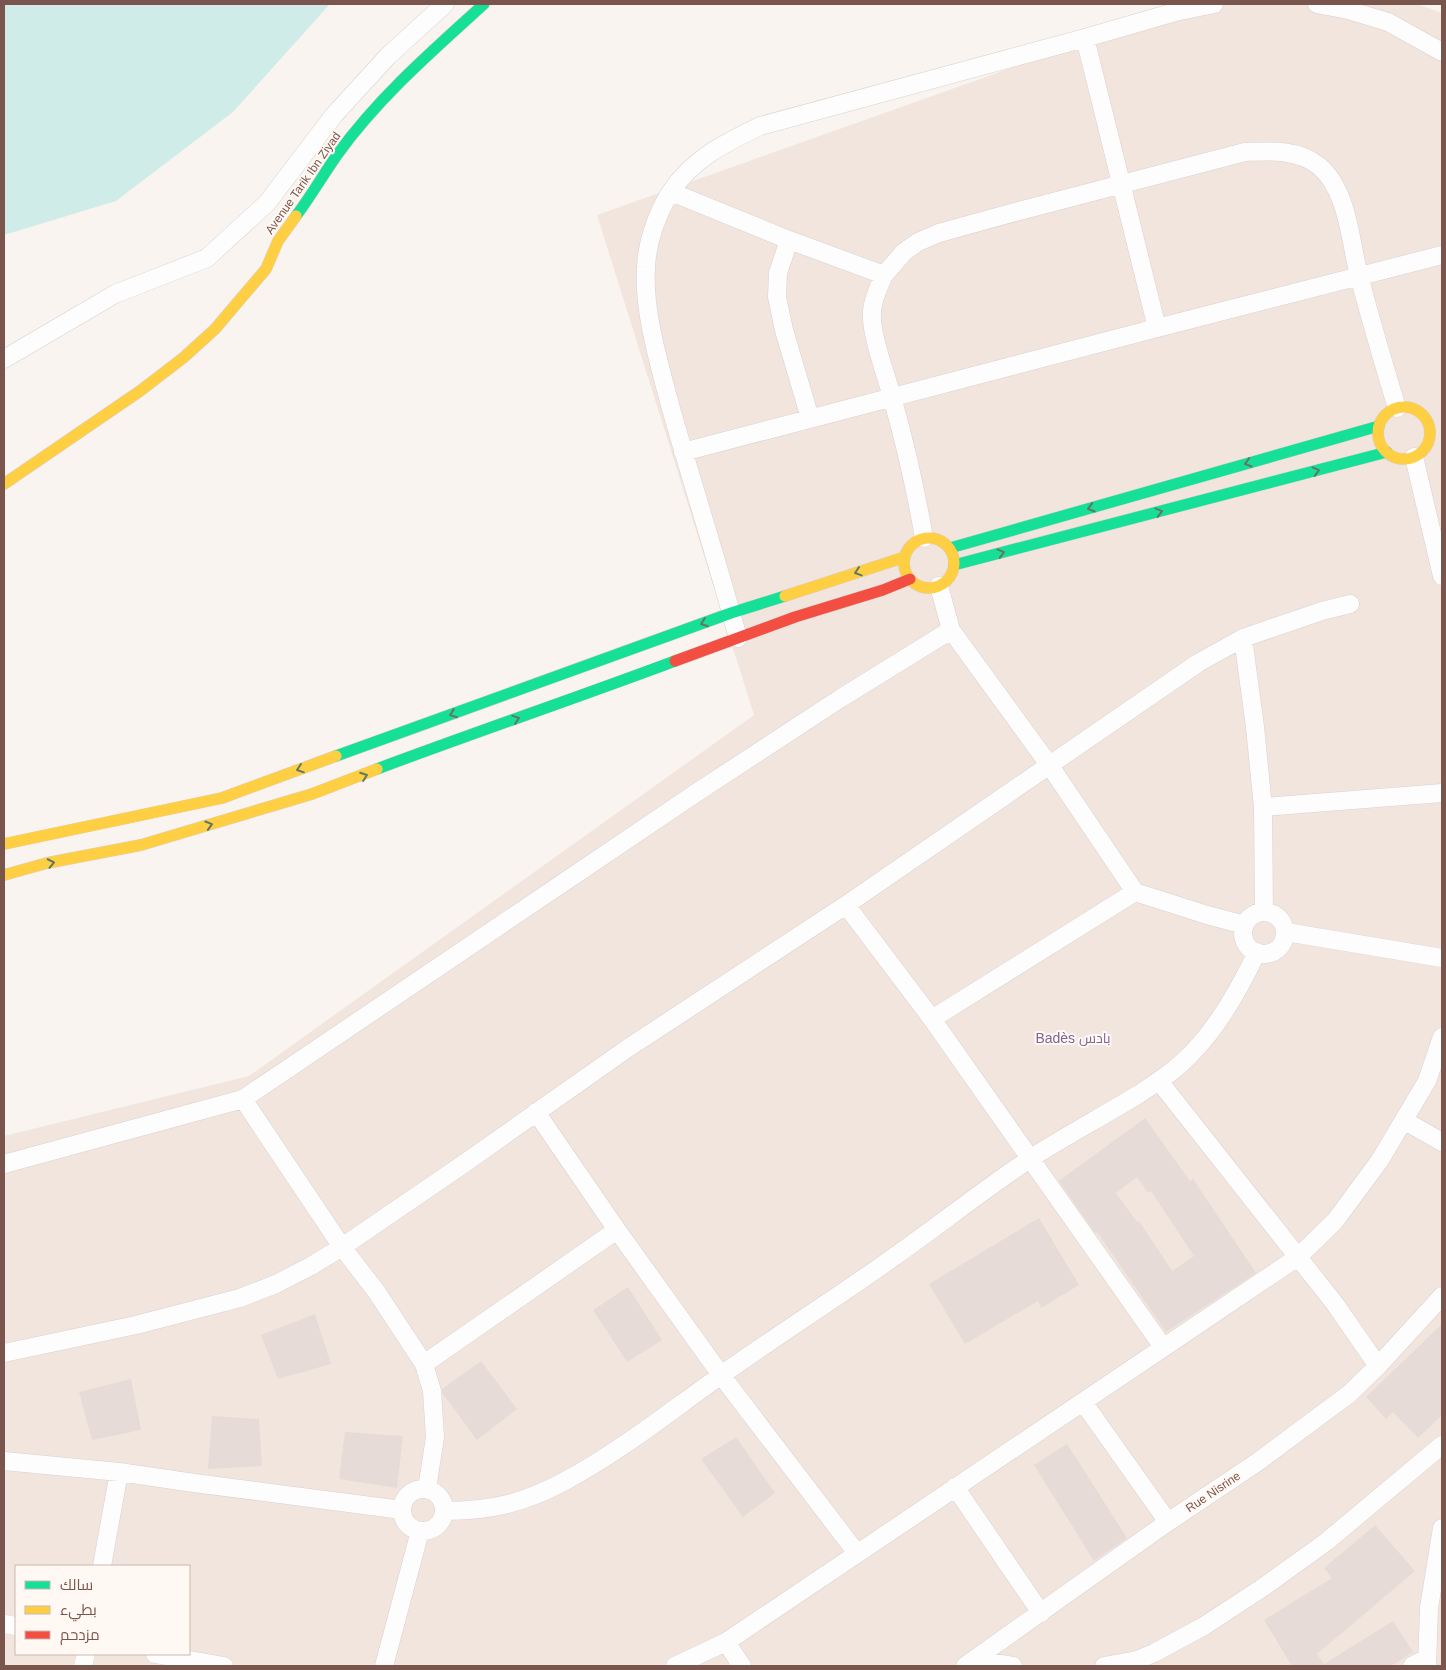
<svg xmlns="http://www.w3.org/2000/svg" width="1446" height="1670" font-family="Helvetica,Cairo,sans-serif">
  <rect width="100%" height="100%" fill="#f9f4f0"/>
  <path fill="#f2e5de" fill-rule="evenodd" d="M1191,4H1417L1442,13V1666H4V1136L249,1076L754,715L597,215ZM16,1566H189V1654H16Z"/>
  <path fill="#d0ece9" d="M4,4H330L233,112L116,201L4,235Z"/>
  <path fill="#e6dbd7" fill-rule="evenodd" d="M1145,1118L1190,1181L1193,1179L1256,1273L1166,1332L1097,1232L1095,1233L1059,1181ZM1137,1177L1148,1193L1151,1191L1194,1256L1172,1271L1139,1221L1137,1222L1116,1193Z
    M1039,1218L1079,1285L1041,1308L1038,1301L965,1344L929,1284Z
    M628,1287L662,1340L627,1362L593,1310Z
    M315,1314L331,1364L278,1379L261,1335Z
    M1442,1324V1415L1418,1438L1393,1412L1386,1419L1366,1397Z
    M481,1361L517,1409L477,1440L443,1394L442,1389Z
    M131,1379L141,1430L92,1440L79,1392Z
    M212,1416L259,1419L262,1466L208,1469Z
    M345,1432L403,1436L397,1488L339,1479Z
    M736,1437L775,1493L743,1517L701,1459Z
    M1067,1444L1127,1538L1094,1561L1034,1465Z
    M1375,1525L1415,1571L1317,1654L1324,1664L1393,1621L1413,1652L1391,1666H1292L1264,1620L1332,1578L1324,1568Z"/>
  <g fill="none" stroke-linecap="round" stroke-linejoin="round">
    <g stroke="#d9d1ce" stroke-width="19">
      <path id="street" d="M1317,4L1348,10L1388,22L1442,52
        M1085,38L1157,328
        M671,192L789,240L884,275C879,287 873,298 872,311C870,333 886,374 892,397C905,443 916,491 924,538
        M789,240L778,273L777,297L784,330L810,418
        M884,275L904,252L918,242L939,233L1019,211L1245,152C1270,151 1298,149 1319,166C1349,191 1350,244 1360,279C1371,322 1384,365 1397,408
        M4,359L115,294L207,258L267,203L334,115L388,56L445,4
        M683,452L1157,328L1442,255
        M1414,457L1442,576
        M939,586L951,630L1050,766L1135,892L1207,915L1245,925
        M738,638C717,560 692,483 670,405C659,363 643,311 646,267C647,242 657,214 670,193C692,159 725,143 760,126L1085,38L1175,12L1214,4
        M1243,638L1255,727L1263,807L1264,912
        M1263,807L1442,793
        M846,905L932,1019L1163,1347
        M1243 933a21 21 0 1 1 42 0a21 21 0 1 1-42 0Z
        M1286,932L1442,958
        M932,1019L1135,892
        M1159,1081L1335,1304L1378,1366
        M243,1099L342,1247L376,1291L424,1364L432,1391L435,1437L427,1489
        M536,1112L617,1230L721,1375L856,1552
        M1405,1121L1442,1142
        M4,1164L243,1099L696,793L841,698L951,630
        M4,1353L136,1325L240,1298L276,1284L311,1266L342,1247L462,1165L628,1048L846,905L1198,663L1243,638L1322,611L1350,604
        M424,1364L617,1230
        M1083,1402L1168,1522
        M4,1461L119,1472L194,1483L402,1510
        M955,1487L1041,1613
        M402 1510a21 21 0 1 1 42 0a21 21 0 1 1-42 0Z
        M445,1511C491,1511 524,1503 565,1481C621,1451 669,1412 720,1376C776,1336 835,1299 891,1259C938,1226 983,1190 1031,1158C1066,1136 1103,1116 1139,1094C1157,1082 1176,1070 1191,1054C1219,1026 1240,988 1257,952
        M102,1566L119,1472
        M4,1624L16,1626
        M726,1642L742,1666
        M155,1654L224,1666
        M975,1660L1013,1666
        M83,1666L86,1654
        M384,1666L420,1531
        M675,1666L726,1642L1298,1257L1335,1221L1380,1160L1427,1081L1442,1037
        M965,1666L1168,1522L1259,1461L1349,1394L1378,1366L1442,1296
        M1104,1666L1137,1660L1154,1653L1204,1626L1265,1586L1326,1542L1442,1445
        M1412,1666L1427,1658
        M1427,1666L1429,1608L1442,1528"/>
    </g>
    <g stroke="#dad0cd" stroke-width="12">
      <path id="fast" d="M296,216C311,196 323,175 337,155C378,98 432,51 484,4
        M950,548L1379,426
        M954,565L1387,452
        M336,756L731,613L785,596
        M377,769C476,732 576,698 675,661"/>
    </g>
    <g stroke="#dad0cd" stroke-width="12">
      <path id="slow" d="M1378 433a26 26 0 1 1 52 0a26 26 0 1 1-52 0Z
        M4,484L140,391L183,358L215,329L266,269L278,241L296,216
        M904 563a25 25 0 1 1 50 0a25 25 0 1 1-50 0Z
        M785,596L905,557
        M4,844L222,798L336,756
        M4,875L47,863L141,845L312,794L377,769"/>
    </g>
    <g stroke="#dad0cd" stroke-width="12">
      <path id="jam" d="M675,661L795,617L883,590L910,579"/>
    </g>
    <use href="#street" stroke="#fefdfd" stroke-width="18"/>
    <use href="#fast" stroke="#16e098" stroke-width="11"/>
    <use href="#slow" stroke="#ffcf43" stroke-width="11"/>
    <use href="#jam" stroke="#f24e42" stroke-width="11"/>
  </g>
  <defs><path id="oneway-chevron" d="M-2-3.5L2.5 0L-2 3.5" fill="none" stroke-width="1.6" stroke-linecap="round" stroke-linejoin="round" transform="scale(1.25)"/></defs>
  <g stroke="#617860">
    <use href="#oneway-chevron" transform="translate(1248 463) rotate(164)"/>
    <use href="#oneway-chevron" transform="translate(1316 471) rotate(-15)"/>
    <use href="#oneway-chevron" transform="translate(1091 508) rotate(164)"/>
    <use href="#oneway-chevron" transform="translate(1159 512) rotate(-15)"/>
    <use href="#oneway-chevron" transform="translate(1001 553) rotate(-15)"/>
    <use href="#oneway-chevron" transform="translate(858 572) rotate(162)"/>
    <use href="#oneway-chevron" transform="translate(704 623) rotate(160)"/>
    <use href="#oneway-chevron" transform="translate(453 714) rotate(159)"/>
    <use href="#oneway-chevron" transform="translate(516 719) rotate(-19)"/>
    <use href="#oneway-chevron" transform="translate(300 769) rotate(161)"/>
    <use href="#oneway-chevron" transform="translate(364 776) rotate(-20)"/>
    <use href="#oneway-chevron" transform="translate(209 825) rotate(-17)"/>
    <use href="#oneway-chevron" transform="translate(51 863) rotate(-12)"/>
  </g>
  <g text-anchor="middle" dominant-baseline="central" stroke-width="4" stroke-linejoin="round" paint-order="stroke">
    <g font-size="12" fill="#7a554d" stroke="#fff8f3">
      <text transform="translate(303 183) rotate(-55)">Avenue Tarik Ibn Ziyad</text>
      <text transform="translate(1213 1492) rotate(-34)">Rue Nisrine</text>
    </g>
    <g font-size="14" fill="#7c6695" stroke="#fff8f3">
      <text x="1073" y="1038">Badès بادس</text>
    </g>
  </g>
  <rect width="1446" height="1670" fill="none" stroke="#7a554d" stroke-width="10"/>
  <rect x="15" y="1565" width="175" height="90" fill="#fff8f3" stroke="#cab7b1"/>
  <rect x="25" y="1581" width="25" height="8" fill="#16e098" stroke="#cab7b1"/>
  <text x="60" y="1590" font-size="15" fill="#7a554d">سالك</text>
  <rect x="25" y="1606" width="25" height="8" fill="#ffcf43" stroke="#cab7b1"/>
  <text x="60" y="1615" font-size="15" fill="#7a554d">بطيء</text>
  <rect x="25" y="1631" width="25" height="8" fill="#f24e42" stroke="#cab7b1"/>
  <text x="60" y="1640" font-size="15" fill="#7a554d">مزدحم</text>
</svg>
